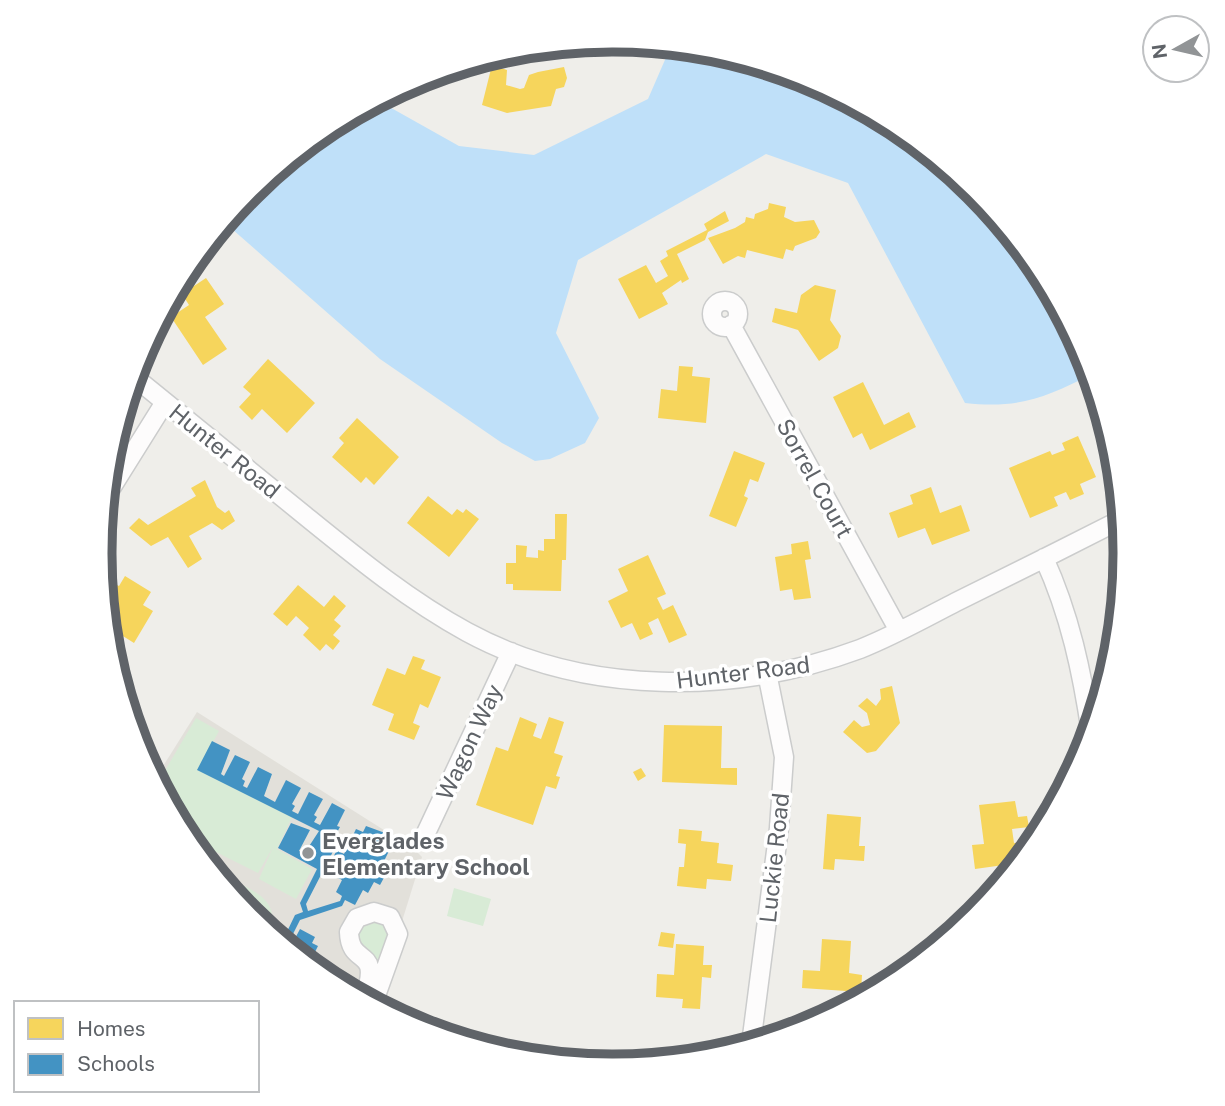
<svg xmlns="http://www.w3.org/2000/svg" width="1225" height="1106" font-family="'Public Sans',sans-serif">
  <rect width="100%" height="100%" fill="#efeeea"/>
  <path fill="#e2e0da" d="M197,712L414,849L422,857L398,934L369,1001L327,979L250,915L186,838L155,779Z"/>
  <path fill="#d8ebd6" d="M196,718L219,731L198,770L292,817L277,849L312,869L296,899L259,879L273,847L258,873L194,841L192,845L186,838L157,784Z
    M215,873C234,882 273,893 272,917H266V908L233,891L231,893Z
    M454,888L491,899L483,926L447,916Z
    M382,920L391,932L379,970L359,949L354,932L360,922Z"/>
  <path fill="#bfe0f9" d="M671,46C833,62 983,164 1060,307C1071,329 1084,350 1092,374C1045,398 1018,409 965,403L848,183L766,154L578,260L556,333L599,418L585,443L550,459L535,461L502,443L380,359L224,222C267,170 319,131 377,100L459,146L534,155L648,99Z"/>
  <path fill="#f6d55c" d="M492,65L507,70L506,85L520,89L524,88L529,75L538,72L564,67L567,78L564,87L556,89L551,106L507,113L482,105Z
    M444,71L438,85L421,78Z
    M769,203L786,207L784,217L795,222L814,220L820,232L816,238L795,246L793,251L786,249L783,259L747,250L745,258L738,256L723,264L708,238L735,228L745,222L746,217L754,219L755,214L768,209Z
    M725,211L729,221L708,232L705,240L677,254L689,279L682,283L681,280L662,293L668,304L639,319L618,279L646,265L656,283L668,276L660,261L668,256L666,251L707,230L704,224Z
    M206,278L224,304L205,317L227,349L203,365L171,317L189,305L182,294Z
    M815,285L836,290L830,320L841,336L838,348L819,361L798,330L772,322L775,308L797,313L801,295Z
    M268,359L315,403L287,433L262,409L252,420L239,407L251,394L243,387Z
    M679,366L693,367L692,376L710,378L706,423L658,418L661,389L677,391Z
    M863,382L884,425L909,412L916,427L870,450L862,433L853,438L833,397Z
    M357,418L399,457L374,485L366,477L361,483L332,457L344,443L339,438Z
    M1078,436L1096,477L1080,484L1084,494L1070,500L1066,492L1054,497L1058,506L1030,518L1009,468L1050,451L1052,455L1065,450L1062,443Z
    M734,451L765,463L758,482L750,479L744,496L748,498L736,527L709,516Z
    M205,480L217,507L225,513L229,510L235,521L222,530L212,523L189,536L202,559L188,568L168,537L151,546L129,528L139,518L148,525L196,496L191,488Z
    M931,487L940,513L961,505L970,531L932,545L925,528L898,538L889,513L913,504L910,495Z
    M428,496L452,515L457,509L463,513L466,509L479,519L449,557L407,523Z
    M555,514H567L566,560H562L561,591L513,590V584H506V563H516V545L527,546L526,557L538,558V550L544,551V539H555Z
    M808,541L811,559L805,560L811,598L794,600L792,589L780,591L775,557L792,554L791,544Z
    M648,555L666,594L657,598L663,610L673,605L687,635L669,643L658,618L648,623L653,634L640,640L632,623L621,628L608,601L628,591L618,569Z
    M125,576L151,592L143,605L153,611L134,643L107,626L104,598L113,583L119,586Z
    M298,585L324,607L334,595L346,606L334,620L341,626L333,635L340,641L333,650L326,644L320,651L303,635L309,628L296,616L287,626L273,614Z
    M413,656L425,660L421,669L441,677L428,708L420,704L413,723L420,726L414,740L388,730L394,714L372,705L387,668L405,675Z
    M892,686L900,723L876,751L867,753L843,732L854,720L862,727L870,725L867,713L858,706L867,698L876,706L881,699L880,689Z
    M520,717L537,724L533,736L541,739L549,717L564,722L554,753L563,756L556,776L560,777L556,789L546,786L533,825L476,805L496,747L508,751Z
    M664,725L722,726L721,768H737V785L662,782Z
    M641,768L646,776L638,781L633,772Z
    M1015,801L1018,817L1027,816L1029,827L1012,829L1014,843L1034,841V844L1025,854L1018,855V863L975,869L972,845L984,844L979,805Z
    M827,814L861,817L859,846H865L864,861L835,859L834,870L823,869Z
    M679,829L702,831L701,841L719,843L717,863L733,865L731,881L707,879L706,889L677,886L679,867H684L686,844L678,843Z
    M661,932L675,934L673,948L658,946Z
    M822,939L851,941L849,973L862,975L861,992L802,988L803,970L820,971Z
    M676,944L704,946L703,965H712L711,978L702,977L700,1009L682,1008L683,999L656,997L657,974L674,975Z
    M640,1056L672,1058V1060L640,1063Z"/>
  <path fill="#4393c3" d="M212,741L230,750L221,774L224,776L235,755L250,762L242,779L245,781L243,786L247,788L258,767L272,774L264,796L275,802L286,780L301,788L292,804L295,806L292,811L298,814L309,792L323,799L314,815L317,817L314,822L320,825L332,803L345,810L337,826L340,827L336,834L341,836L306,904L308,911L340,901L342,896L336,892L342,880L333,875L338,865L331,861L337,850L344,854L356,829L363,832L366,826L396,837L379,871L386,874L380,885L374,882L368,893L363,890L355,905L345,900L342,906L300,920L287,946L282,942L295,915L303,912L300,903L317,869L278,848L291,823L310,830L299,851L304,854L319,831L197,770Z
    M300,929L315,937L312,943L318,946L309,964L290,948Z"/>
  <g fill="none" stroke-linecap="round" stroke-linejoin="round">
    <g stroke="#cbcccc" stroke-width="21">
      <path id="minor" d="M712 314a13 13 0 1 1 26 0a13 13 0 1 1-26 0Z
        M731,325L899,631
        M133,376C190,422 247,468 303,514C356,557 407,599 467,632C585,696 736,695 860,649C893,636 925,618 956,602C1011,575 1067,547 1122,519
        M105,498L165,402
        M1044,558C1070,615 1082,672 1091,733
        M426,833L511,652
        M364,999C383,944 350,969 349,932L357,918L374,912L390,917L398,934L373,1004
        M751,1044L779,828L784,757L767,673"/>
    </g>
    <use href="#minor" stroke="#fdfcfc" stroke-width="18"/>
  </g>
  <circle fill="#919496" stroke="#fff" stroke-width="2.5" cx="308" cy="853" r="7"/>
  <g text-anchor="middle" dominant-baseline="central" stroke-width="7" stroke-linejoin="round" paint-order="stroke">
    <g font-size="23" fill="#5f6368" stroke="#fff">
      <text transform="translate(225 451) rotate(39)">Hunter Road</text>
      <text transform="translate(815 478) rotate(61)">Sorrel Court</text>
      <text transform="translate(743 672) rotate(-7)">Hunter Road</text>
      <text transform="translate(469 742) rotate(-65)">Wagon Way</text>
      <text transform="translate(774 858) rotate(-84)">Luckie Road</text>
    </g>
    <g font-size="23" font-weight="bold" fill="#5f6368" stroke="#fff" text-anchor="start">
      <text x="322" y="840">Everglades<tspan x="322" dy="26">Elementary School</tspan></text>
    </g>
  </g>
  <path d="M0 0H1225V1106H0ZM612 52H613A500 500 0 0 1 1113 552V554A500 500 0 0 1 613 1054H612A500 500 0 0 1 112 554V552A500 500 0 0 1 612 52Z" fill="#fff" fill-rule="evenodd"/>
  <path fill="none" stroke="#5f6368" stroke-width="9" d="M612 52H613A500 500 0 0 1 1113 552V554A500 500 0 0 1 613 1054H612A500 500 0 0 1 112 554V552A500 500 0 0 1 612 52Z"/>
  <rect x="14" y="1001" width="245" height="91" fill="#ffffff" stroke="#bfc1c3" stroke-width="2"/>
  <rect x="28" y="1018" width="35" height="21" fill="#f6d55c" stroke="#bfc1c3" stroke-width="2"/>
  <text x="77" y="1036" font-size="21" fill="#5f6368">Homes</text>
  <rect x="28" y="1054" width="35" height="21" fill="#4393c3" stroke="#bfc1c3" stroke-width="2"/>
  <text x="77" y="1071" font-size="21" fill="#5f6368">Schools</text>
  <g transform="translate(1176 49) rotate(262)"><circle r="33" fill="#ffffff" stroke="#bfc1c3" stroke-width="2"/>
  <path d="M0-5L12 26L0 18L-12 26Z" fill="#919496"/>
  <text y="-10" font-size="19" font-weight="bold" text-anchor="middle" fill="#5f6368">N</text>
  </g>
</svg>
